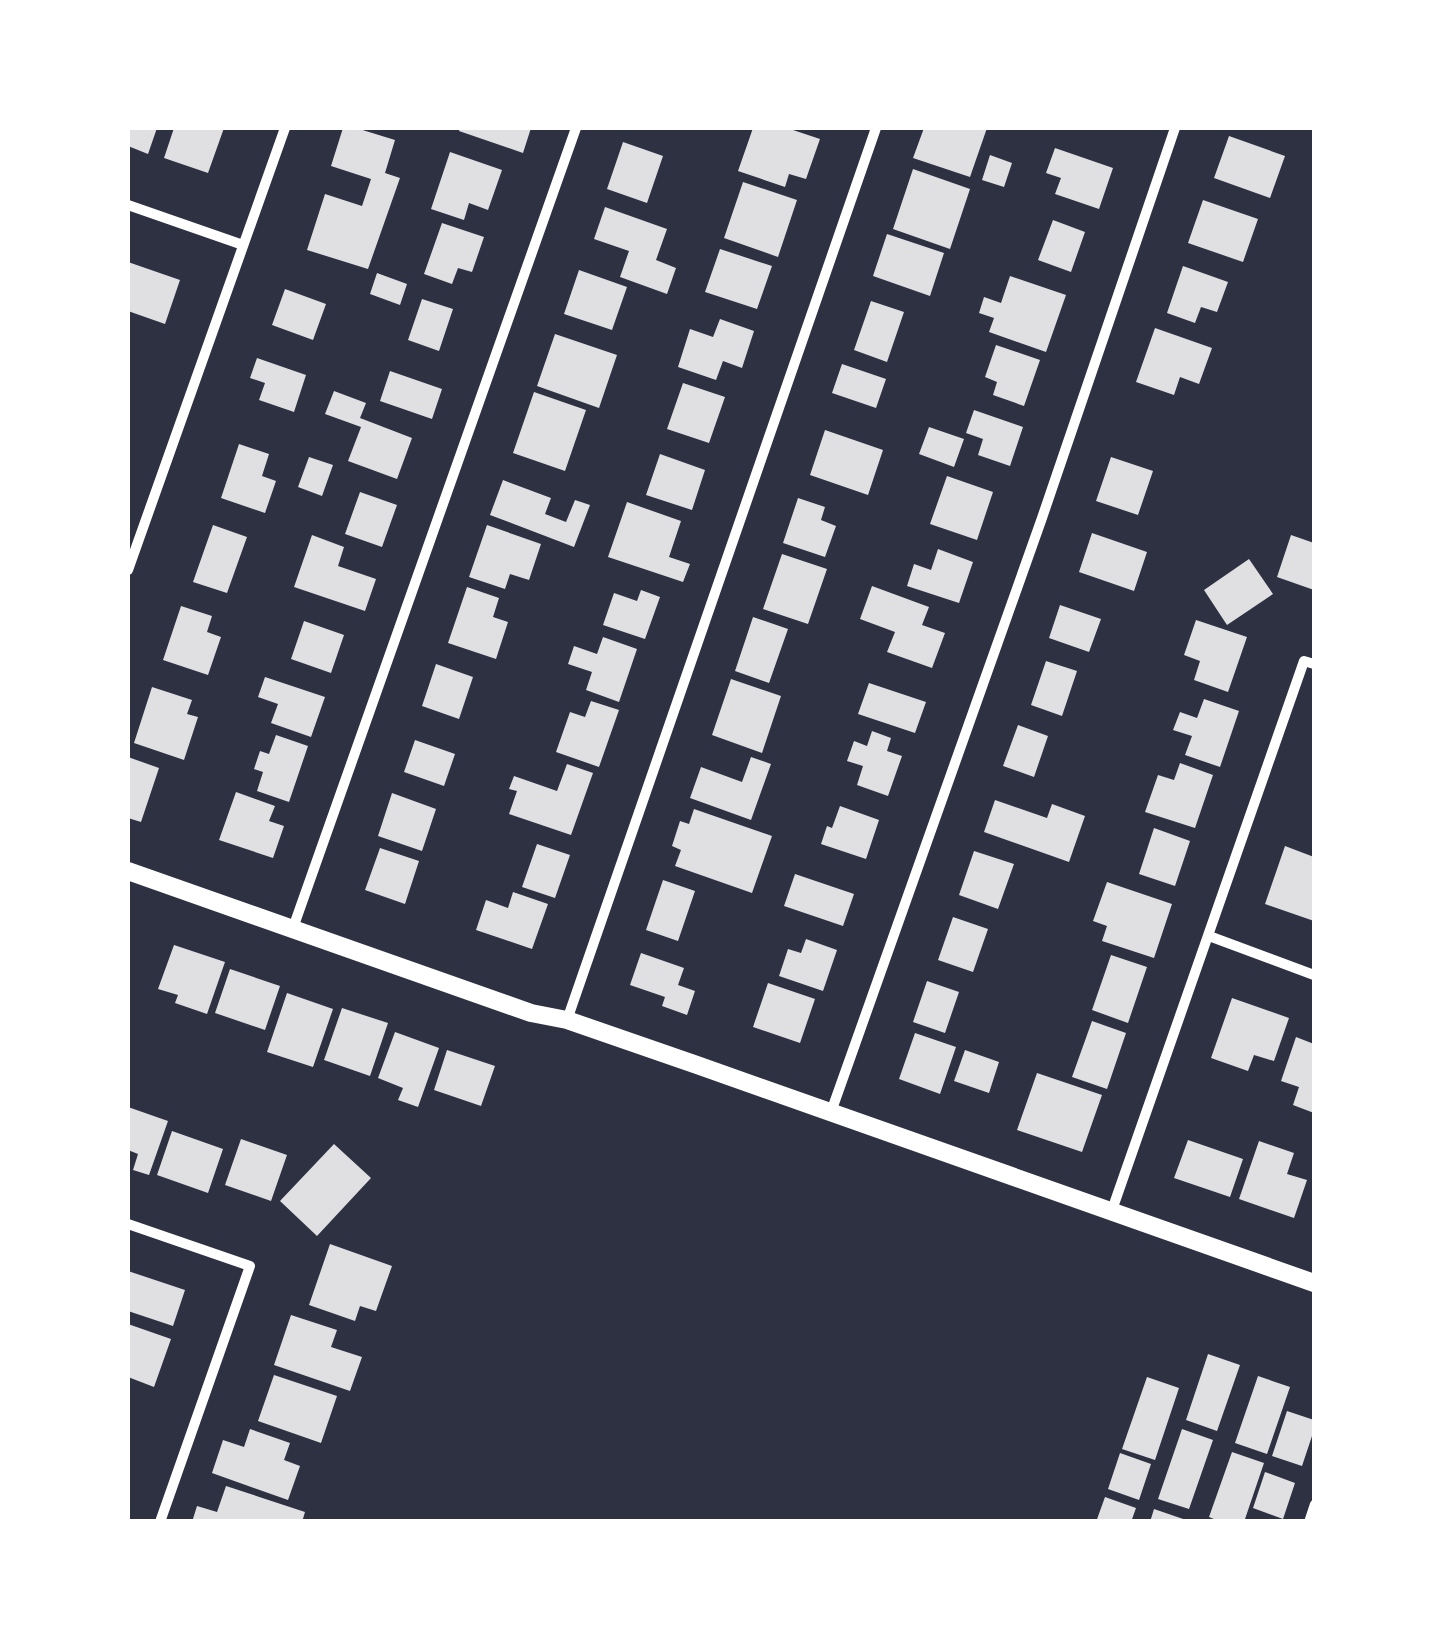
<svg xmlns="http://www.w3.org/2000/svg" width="1442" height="1649" font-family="'Varela Round',sans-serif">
  <rect width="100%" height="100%" fill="#2d3142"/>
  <path fill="#e0e0e3" d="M128,128H157L148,154L128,146Z
    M174,128H224L208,173L164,158Z
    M343,128H356L395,140L385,173L400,178L368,269L307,250L325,194L362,206L371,179L331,166Z
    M460,128H531L523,153L459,131Z
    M753,128H787L820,139L806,179L789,174L785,187L738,171Z
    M924,128H987L970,177L913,158Z
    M1229,136L1285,156L1270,198L1214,178Z
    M623,142L663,156L647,203L607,189Z
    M1055,148L1113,168L1099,209L1055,194L1061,178L1046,173Z
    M450,152L502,170L488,210L469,203L464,220L431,209Z
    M990,155L1012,163L1004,187L982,180Z
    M913,169L970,189L950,249L893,229Z
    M743,182L797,200L778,257L724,238Z
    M1203,200L1258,219L1243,262L1188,243Z
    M605,207L667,229L656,260L676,268L667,294L620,277L629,251L594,239Z
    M1053,220L1085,232L1071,272L1038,260Z
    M442,223L484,237L472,272L458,268L452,284L424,274Z
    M887,234L944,253L930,296L873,276Z
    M720,249L772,266L757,309L705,292Z
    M128,262L180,280L165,324L128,311Z
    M1183,266L1228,282L1217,312L1201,307L1195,323L1167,313Z
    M579,270L627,287L612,330L564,314Z
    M377,273L407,284L400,305L370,294Z
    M1010,276L1066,295L1046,352L989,332L994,318L979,313L984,297L1001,303Z
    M285,289L326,304L313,340L272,325Z
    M422,299L453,309L439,351L408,340Z
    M871,301L904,312L887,362L854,350Z
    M720,319L754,331L742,368L723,361L716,380L678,367L690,329L713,337Z
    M1155,328L1212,348L1199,384L1180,377L1174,395L1136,382Z
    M555,334L617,355L599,408L537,386Z
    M996,345L1040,360L1024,406L993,395L997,382L985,377Z
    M257,358L306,375L294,412L259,400L265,383L250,378Z
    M842,364L886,379L876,408L832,393Z
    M390,371L442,389L432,419L380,401Z
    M683,383L725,397L709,443L667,429Z
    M334,391L366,403L360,418L412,438L397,479L348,461L361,427L325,414Z
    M534,392L586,410L565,471L513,453Z
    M974,410L1023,427L1010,466L978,455L983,439L966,433Z
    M929,427L964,439L954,467L919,454Z
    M825,430L883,450L868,495L810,475Z
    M239,444L269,454L262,476L276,481L265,513L221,498Z
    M660,454L705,470L692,510L646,495Z
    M309,457L333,465L322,496L298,487Z
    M1111,457L1153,471L1138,515L1096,501Z
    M947,476L993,492L977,540L930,524Z
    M503,480L551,498L545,514L566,522L575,500L590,505L574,547L490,515Z
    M360,492L397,505L382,547L345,534Z
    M798,498L825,507L821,520L836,526L825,557L783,543Z
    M627,502L681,521L669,557L690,564L683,582L608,557Z
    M213,525L247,537L227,593L193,582Z
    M487,525L541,544L529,580L510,574L505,589L469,577Z
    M1092,533L1147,552L1134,591L1079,572Z
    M312,535L344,547L338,566L376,579L365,611L294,587Z
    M1291,535L1314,543V590L1277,577Z
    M938,549L973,562L959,603L907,586L914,564L931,570Z
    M782,554L827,569L808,624L763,609Z
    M1249,559L1273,594L1227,625L1204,590Z
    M872,586L929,607L922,625L945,633L932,668L887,652L895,632L860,619Z
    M467,587L499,598L493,617L508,622L496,659L448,643Z
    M641,590L660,597L645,639L603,625L614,593L637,601Z
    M1060,605L1101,619L1089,652L1049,638Z
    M181,606L212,616L207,632L221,637L208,675L163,660Z
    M753,617L788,629L769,683L735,671Z
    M1196,620L1247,637L1228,692L1194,680L1200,661L1184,655Z
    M304,621L344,635L331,673L291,659Z
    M603,637L637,649L619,702L586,690L592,672L568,664L574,646L597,654Z
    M1046,661L1077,671L1062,716L1031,705Z
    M436,664L473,677L459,719L422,706Z
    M265,677L325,697L311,737L271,723L278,704L258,697Z
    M731,679L781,696L762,753L712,735Z
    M869,683L926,702L915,733L858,714Z
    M152,687L192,700L187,714L198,717L184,760L134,743Z
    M1204,699L1239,711L1220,767L1185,755L1192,736L1173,730L1180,712L1197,718Z
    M591,701L619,710L599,767L556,752L570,712L585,717Z
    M1018,725L1048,736L1034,777L1003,766Z
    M872,731L891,738L887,751L902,756L888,796L857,785L863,766L847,761L854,741L867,746Z
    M276,735L308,746L289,802L257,791L263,772L254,769L260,751L269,754Z
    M415,740L455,754L444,786L404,772Z
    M128,757L159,768L141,822L128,818Z
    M751,757L771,764L751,820L690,798L701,767L742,782Z
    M1180,763L1213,775L1195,828L1145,812L1158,775L1174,780Z
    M567,764L593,773L571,835L509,814L517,791L509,789L514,776L557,791Z
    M236,792L275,806L269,821L284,826L273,858L219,840Z
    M392,793L436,809L422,851L378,836Z
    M995,800L1047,818L1052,804L1085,816L1069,862L984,832Z
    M840,806L879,820L866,859L821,844L827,826L832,828Z
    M694,809L772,836L752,893L675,866L681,850L672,846L680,821L689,824Z
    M1154,828L1190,841L1175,886L1139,874Z
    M537,844L570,855L555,898L522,887Z
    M1285,846L1314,857V921L1265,904Z
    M380,848L419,861L405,904L365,890Z
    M974,851L1014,864L998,909L959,895Z
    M795,874L854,894L843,926L784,906Z
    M663,880L695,891L678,941L646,930Z
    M1107,882L1172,904L1154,958L1102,941L1107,926L1093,921Z
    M513,892L548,904L532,949L476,930L486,900L508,908Z
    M953,917L988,929L973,972L938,960Z
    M806,939L837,950L823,991L779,976L788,949L801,953Z
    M174,945L225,962L207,1014L175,1003L178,995L158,989Z
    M641,953L684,968L678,985L695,991L687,1015L662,1006L665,997L630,985Z
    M1111,955L1147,967L1128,1023L1092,1010Z
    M230,969L280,986L265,1030L215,1013Z
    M927,981L959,992L945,1033L913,1022Z
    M768,983L815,999L800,1043L753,1027Z
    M287,993L333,1009L313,1067L267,1052Z
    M1232,998L1289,1018L1274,1061L1254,1055L1248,1071L1211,1058Z
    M342,1008L388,1023L370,1076L324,1060Z
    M1092,1021L1126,1033L1107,1089L1072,1077Z
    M395,1032L439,1048L418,1107L398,1100L403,1088L378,1078Z
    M915,1033L956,1047L940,1094L899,1079Z
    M1296,1037L1314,1044V1113L1293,1105L1299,1087L1281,1081Z
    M447,1050L495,1066L481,1106L434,1090Z
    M965,1050L999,1062L989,1093L954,1081Z
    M1037,1073L1102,1095L1082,1152L1017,1130Z
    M128,1107L168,1121L149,1175L133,1170L138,1154L128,1150Z
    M172,1131L223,1149L208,1193L157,1175Z
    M241,1139L287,1155L271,1201L225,1185Z
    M1188,1140L1243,1159L1230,1197L1174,1178Z
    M1259,1141L1294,1153L1287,1174L1307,1180L1294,1218L1239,1199Z
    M334,1144L371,1178L317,1236L280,1201Z
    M330,1244L392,1266L376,1311L360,1306L355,1321L309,1305Z
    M128,1271L185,1290L173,1326L128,1311Z
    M291,1315L337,1330L331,1347L362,1357L350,1391L274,1365Z
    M128,1324L171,1339L154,1387L128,1377Z
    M1208,1354L1240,1365L1217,1431L1186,1420Z
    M274,1375L337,1396L321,1443L258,1421Z
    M1258,1376L1290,1387L1267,1454L1235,1443Z
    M1147,1377L1179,1388L1155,1460L1122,1449Z
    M1287,1411L1314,1420V1430L1302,1466L1272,1456Z
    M250,1429L290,1443L284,1460L300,1466L288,1500L212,1473L223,1440L244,1447Z
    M1182,1429L1213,1440L1189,1509L1158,1499Z
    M1232,1452L1264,1463L1244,1522H1221L1209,1517Z
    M1120,1453L1151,1464L1139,1500L1108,1489Z
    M1265,1472L1295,1483L1283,1519L1253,1508Z
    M226,1486L305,1512L302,1522H192L197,1506L217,1512Z
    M1105,1497L1136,1508L1131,1522H1096Z
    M1154,1509L1189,1521V1522H1150Z"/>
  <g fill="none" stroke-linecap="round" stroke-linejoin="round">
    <path stroke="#fff" stroke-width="8" d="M1308,1522L1314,1504"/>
    <path stroke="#fff" stroke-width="10" d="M128,205L243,245
      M128,570L285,128
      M293,928L576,128
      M1209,936L1314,975
      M567,1020L876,128
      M831,1112L1042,518L1175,128
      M1112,1210L1304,661L1314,664
      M128,1224L250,1266L160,1522"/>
    <path stroke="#fff" stroke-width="18" d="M128,871L531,1013L567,1020L697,1065L1314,1283"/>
  </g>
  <rect width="1442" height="1649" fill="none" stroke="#ffffff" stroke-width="260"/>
</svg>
